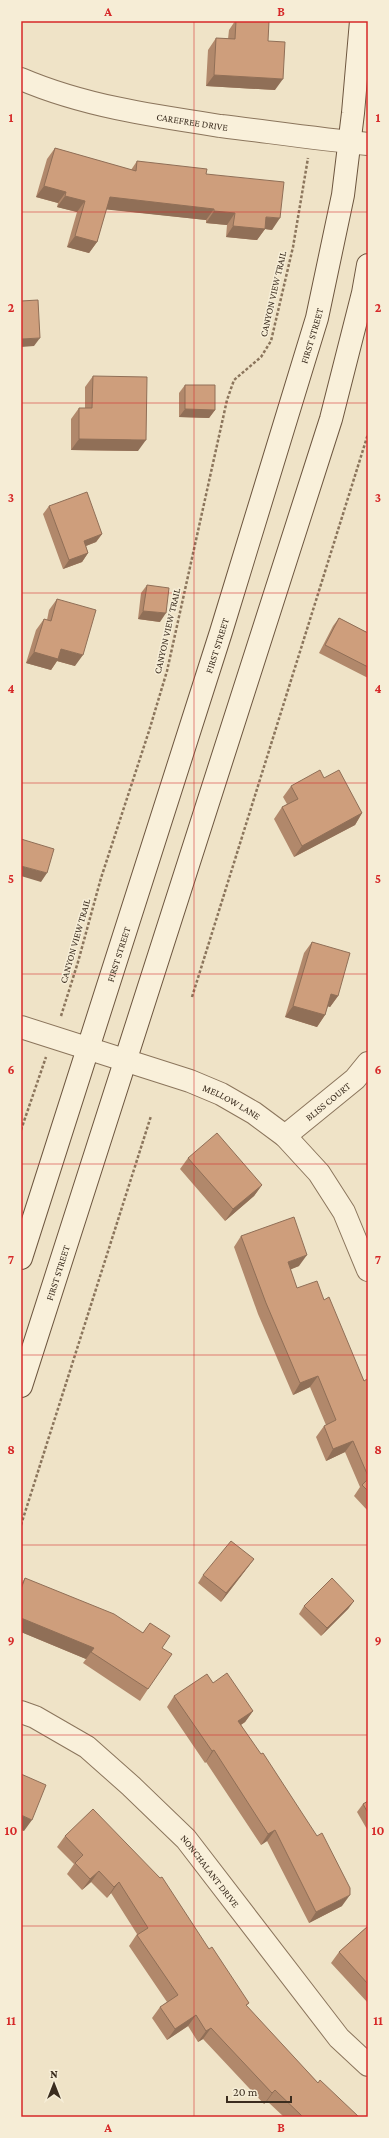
<svg xmlns="http://www.w3.org/2000/svg" width="389" height="2138" font-family="'Crimson Pro',serif">
  <rect width="100%" height="100%" fill="#efe3c7"/>
  <g fill="none" stroke-linecap="round" stroke-linejoin="round">
    <g stroke="#8b755c" stroke-width="24">
      <g id="minor">
        <path id="s1" d="M21,79C84,106 154,116 221,126C270,132 319,139 368,144"/>
        <path id="s2" d="M21,1027L190,1081L221,1094L254,1113L285,1136L319,1173L344,1212L368,1270"/>
        <path id="s3" d="M285,1136L355,1079L368,1063"/>
        <path id="s4" d="M21,1712L35,1717L87,1747L131,1786L186,1839L339,2038L368,2065"/>
      </g>
    </g>
    <g stroke="#6d563f" stroke-width="24">
      <g id="secondary">
        <path id="s5" d="M21,1258L221,632L317,318L343,195L353,113L361,21"/>
        <path id="s6" d="M21,1386L331,419L363,293L368,265"/>
      </g>
    </g>
    <path stroke="#8b755c" stroke-width="2.5" stroke-dasharray="3 2" stroke-linecap="butt" d="M192,997L368,434
      M61,1016L78,962L101,878L149,731L167,671L227,400L234,380L261,357L271,341L293,247L308,158
      M21,1130L46,1057
      M21,1525L151,1116"/>
    <use href="#minor" stroke="#f9f0da" stroke-width="22"/>
    <use href="#secondary" stroke="#f9f0da" stroke-width="22"/>
  </g>
  <path fill="#b1886b" d="M235,21H265L275,90L206,86L208,50L216,38L228,39L229,30Z
    M55,148L131,170L137,161L206,174L272,230L265,229L257,240L226,237L227,225L206,223V220L106,209L97,242L89,253L67,247L77,212L57,207L58,203L36,197L47,159Z
    M93,376L138,451L71,450V419L79,408H85V387Z
    M185,385L215,410L209,418L179,417V393Z
    M49,506L102,534L96,542L86,546L88,553L82,562L63,569L43,514Z
    M147,585L160,622L138,619L141,593Z
    M57,599L75,666L57,661L51,670L26,663L36,630L44,619L47,620L49,610Z
    M339,618L368,633V678L319,653L333,626Z
    M324,778L362,813L355,825L294,857L274,819L282,807L287,804L283,797L291,786Z
    M312,942L338,996L330,1007L328,1006L325,1015L317,1027L285,1017L304,953Z
    M188,1158L262,1185L254,1196L225,1221L180,1169Z
    M241,1236L299,1266L290,1269L297,1288L324,1300L364,1381L368,1382V1511L354,1496L360,1487L345,1452L326,1461L316,1437L324,1426L326,1425L310,1387L293,1395L258,1314L234,1247Z
    M254,1559L248,1567L221,1602L198,1583L203,1575Z
    M25,1578L143,1633L150,1623L162,1648L148,1689L140,1701L83,1663L86,1659L21,1632V1584Z
    M354,1601L348,1609L321,1636L299,1614L304,1606Z
    M213,1683L253,1711L245,1722L241,1725L342,1906L309,1923L267,1841L261,1845L206,1762L205,1763L167,1707L174,1696Z
    M368,1801V1831L357,1812L363,1804Z
    M65,1836L209,1949L249,2003L246,2006L318,2083L359,2117H284L267,2101L264,2104L203,2039L198,2042L188,2026L167,2040L152,2018L160,2007L167,2002L129,1946L137,1934L111,1893L107,1898L91,1882L82,1890L67,1874L74,1864L57,1847Z
    M368,1926V2003L331,1963L339,1952Z"/>
  <path fill="#906f57" d="M214,75L283,79L275,90L206,86Z
    M44,186L66,192L58,203L36,197Z
    M65,196L85,201L77,212L57,207Z
    M110,197L214,209L206,220L102,209Z
    M214,211L235,213L227,225L206,223Z
    M266,217L280,218L272,230L265,229L257,240L226,237L233,226Z
    M75,236L97,242L89,253L67,247Z
    M40,338L34,346L21,347V339Z
    M185,409L215,410L209,418L179,417Z
    M79,439L146,440L138,451L71,450Z
    M102,534L96,542L78,549L84,541Z
    M88,553L82,562L63,569L69,560Z
    M143,611L166,613L160,622L138,619Z
    M61,649L83,655L75,666L57,661L51,670L26,663L34,652Z
    M362,813L355,825L294,857L302,846Z
    M21,866L47,873L41,882L21,876Z
    M331,994L338,996L330,1007L323,1005Z
    M293,1006L325,1015L317,1027L285,1017Z
    M262,1185L254,1196L225,1221L233,1209Z
    M307,1255L299,1266L280,1274L288,1262Z
    M318,1376L310,1387L293,1395L300,1383Z
    M353,1441L345,1452L326,1461L333,1449Z
    M254,1559L248,1567L221,1602L226,1593Z
    M354,1601L348,1609L321,1636L327,1628Z
    M21,1618L94,1648L86,1659L21,1632Z
    M253,1711L245,1722L230,1732L238,1721Z
    M214,1750L206,1762L205,1763L212,1751Z
    M21,1815L32,1820L24,1831L21,1830Z
    M275,1830L267,1841L261,1845L268,1834Z
    M99,1871L91,1882L82,1890L90,1879Z
    M119,1882L111,1893L107,1898L114,1887Z
    M350,1895L342,1906L309,1923L316,1912Z
    M196,2015L188,2026L167,2040L175,2029Z
    M211,2028L203,2039L198,2042L206,2031Z
    M275,2090L267,2101L264,2104L272,2093Z"/>
  <path fill="#ce9e7c" stroke="#906f57" d="M236,21H269L268,41L285,42L283,79L214,75L216,38L235,39Z
    M55,148L136,171L137,161L207,169L206,174L284,182L280,218L266,217L265,229L233,226L235,213L214,211V209L110,197L97,242L75,236L85,201L65,196L66,192L44,186Z
    M38,300L40,338L21,339V301Z
    M93,376L147,377L146,440L79,439V408H92Z
    M185,385H215V410L185,409Z
    M87,492L102,534L84,541L88,553L69,560L49,506Z
    M147,585L169,588L166,613L143,611Z
    M57,599L96,610L83,655L61,649L58,659L34,652L44,619L51,621Z
    M339,618L368,633V667L325,645Z
    M320,770L324,778L339,770L362,813L302,846L282,807L298,799L291,786Z
    M21,839L54,849L47,873L21,866Z
    M312,942L350,953L338,996L331,994L325,1015L293,1006Z
    M217,1133L262,1185L233,1209L188,1158Z
    M294,1217L307,1255L288,1262L297,1288L317,1281L324,1300L329,1297L364,1381L367,1379L368,1382V1476L353,1441L333,1449L324,1426L336,1420L318,1376L300,1383L266,1303L241,1236Z
    M368,1479V1491L362,1485Z
    M231,1541L254,1559L226,1593L203,1575Z
    M25,1578L114,1614L143,1633L150,1623L170,1636L162,1648L172,1654L148,1689L91,1652L94,1648L21,1618V1589Z
    M332,1578L354,1601L327,1628L304,1606Z
    M227,1673L253,1711L238,1721L261,1754L263,1753L317,1836L322,1833L350,1888V1895L316,1912L275,1830L268,1834L214,1750L212,1751L174,1696L207,1674L213,1683Z
    M21,1774L46,1785L32,1820L21,1815Z
    M368,1801V1813L363,1804Z
    M93,1809L160,1878L162,1877L209,1949L212,1947L249,2003L246,2005L318,2083L320,2080L359,2117H303L275,2090L272,2093L211,2028L206,2031L196,2015L175,2029L160,2007L178,1995L137,1935L148,1928L119,1882L114,1887L99,1871L90,1879L75,1863L83,1855L65,1836Z
    M368,1926V1984L339,1952Z"/>
  <path fill="none" stroke="#d62828" stroke-width="1" stroke-opacity="0.55" d="M194,21V2117M21,212H368M21,403H368M21,593H368M21,783H368M21,974H368M21,1164H368M21,1355H368M21,1545H368M21,1735H368M21,1926H368"/>
  <g text-anchor="middle" dominant-baseline="central" stroke-width="3" stroke-linejoin="round" paint-order="stroke">
    <g font-size="10" fill="#3b2d1f" stroke="#f6edd6">
      <text stroke="none"><textPath href="#s1" startOffset="177">CAREFREE DRIVE</textPath></text>
      <text transform="translate(273 294) rotate(-77)">CANYON VIEW TRAIL</text>
      <text stroke="none"><textPath href="#s5" startOffset="967">FIRST STREET</textPath></text>
      <text transform="translate(167 631) rotate(-77)">CANYON VIEW TRAIL</text>
      <text stroke="none"><textPath href="#s5" startOffset="643">FIRST STREET</textPath></text>
      <text transform="translate(75 941) rotate(-74)">CANYON VIEW TRAIL</text>
      <text stroke="none"><textPath href="#s5" startOffset="319">FIRST STREET</textPath></text>
      <text stroke="none"><textPath href="#s3" startOffset="55">BLISS COURT</textPath></text>
      <text stroke="none"><textPath href="#s2" startOffset="224">MELLOW LANE</textPath></text>
      <text stroke="none"><textPath href="#s6" startOffset="119">FIRST STREET</textPath></text>
      <text stroke="none"><textPath href="#s4" startOffset="250">NONCHALANT DRIVE</textPath></text>
    </g>
  </g>
  <rect width="389" height="2138" fill="none" stroke="#f6edd6" stroke-width="44"/>
  <g transform="translate(54 2084)" stroke="#f6edd6" stroke-width="3" paint-order="stroke">
  <path d="M0-3L7 15L0 10L-7 15Z" fill="#3b2d1f"/>
  <text y="-6" font-size="11" font-weight="bold" text-anchor="middle" fill="#3b2d1f">N</text>
  </g>
  <path d="M227 2096v6h64v-6" fill="none" stroke="#3b2d1f" stroke-width="2"/>
  <text x="233" y="2096" font-size="12" fill="#3b2d1f" stroke="#f6edd6" stroke-width="3" paint-order="stroke">20 m</text>
  <rect x="22" y="22" width="345" height="2094" fill="none" stroke="#d62828" stroke-width="1.5"/>
  <g font-size="13" text-anchor="middle" font-weight="bold" fill="#d62828">
    <text x="108" y="16">A</text>
    <text x="281" y="16">B</text>
    <text x="11" y="122">1</text>
    <text x="378" y="122">1</text>
    <text x="11" y="312">2</text>
    <text x="378" y="312">2</text>
    <text x="11" y="502">3</text>
    <text x="378" y="502">3</text>
    <text x="11" y="693">4</text>
    <text x="378" y="693">4</text>
    <text x="11" y="883">5</text>
    <text x="378" y="883">5</text>
    <text x="11" y="1074">6</text>
    <text x="378" y="1074">6</text>
    <text x="11" y="1264">7</text>
    <text x="378" y="1264">7</text>
    <text x="11" y="1454">8</text>
    <text x="378" y="1454">8</text>
    <text x="11" y="1645">9</text>
    <text x="378" y="1645">9</text>
    <text x="11" y="1835">10</text>
    <text x="378" y="1835">10</text>
    <text x="11" y="2025">11</text>
    <text x="378" y="2025">11</text>
    <text x="108" y="2132">A</text>
    <text x="281" y="2132">B</text>
  </g>
</svg>
